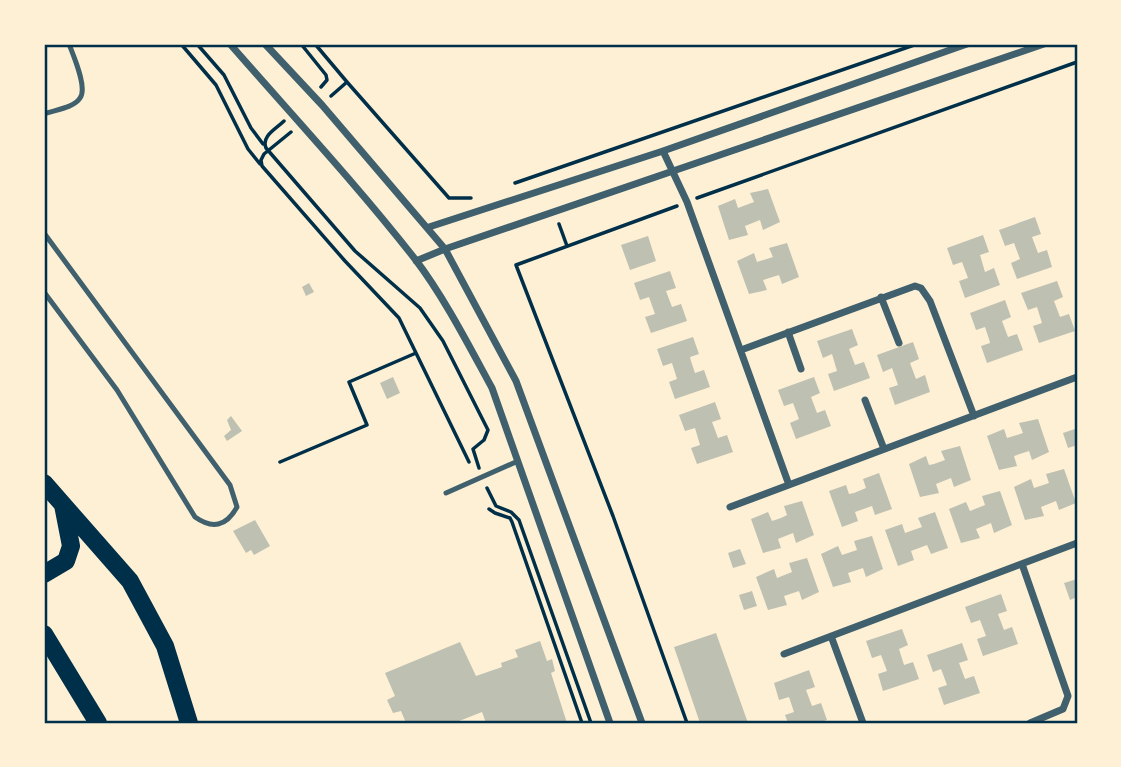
<svg xmlns="http://www.w3.org/2000/svg" width="1121" height="767" font-family="'PT Sans',sans-serif">
  <rect width="100%" height="100%" fill="#fdf0d5"/>
  <path fill="#bec0b2" d="M768,189L780,222L763,230L760,220L745,226L748,235L729,240L718,206L735,199L738,208L754,202L750,193Z
    M1035,217L1041,234L1032,237L1038,253L1047,250L1052,267L1017,279L1011,263L1020,259L1014,243L1005,246L999,230Z
    M983,235L989,252L980,255L985,272L994,268L1000,285L965,298L959,281L968,278L962,262L953,265L947,248Z
    M648,236L656,261L630,270L621,245Z
    M787,243L799,277L782,284L779,275L763,280L767,290L749,294L737,261L754,253L757,262L773,257L769,248Z
    M670,271L676,288L666,291L672,307L681,304L687,321L651,333L645,317L655,314L649,297L640,300L634,283Z
    M1057,281L1063,297L1054,301L1060,317L1069,314L1075,331L1039,343L1033,326L1042,323L1037,307L1028,310L1021,293Z
    M309,283L314,292L306,296L302,287Z
    M1005,300L1011,317L1002,321L1008,337L1017,334L1023,350L987,363L981,346L990,343L989,339L985,327L976,330L970,313Z
    M852,329L858,345L849,349L855,365L864,362L870,378L834,391L828,374L837,371L832,354L823,358L817,341Z
    M693,337L699,354L690,357L691,361L695,373L704,370L710,387L675,399L669,382L677,379L672,363L663,366L657,349Z
    M913,342L919,359L910,363L916,379L925,375L930,392L895,405L889,388L898,385L892,368L883,372L877,355Z
    M393,377L400,393L387,399L380,383Z
    M814,377L820,393L811,397L817,413L825,410L831,426L796,439L790,423L799,419L793,403L784,406L778,390Z
    M715,402L721,419L712,422L718,438L727,435L733,452L697,464L691,448L700,445L695,428L685,431L679,415Z
    M231,416L242,431L227,441L224,436L231,430L227,420Z
    M1038,419L1049,452L1032,460L1029,451L1014,456L1017,466L999,470L987,436L1004,429L1007,438L1017,435L1023,433L1019,423Z
    M1075,429L1077,445L1068,448L1063,433Z
    M960,446L971,480L954,487L951,478L936,484L939,493L920,497L909,464L926,456L929,465L934,464L945,460L941,451Z
    M1064,469L1076,503L1059,510L1056,501L1041,507L1044,516L1025,520L1014,487L1031,479L1034,488L1049,483L1046,474Z
    M879,473L892,509L875,515L872,506L855,512L858,521L842,527L829,491L846,485L849,494L854,493L866,488L863,479Z
    M1000,491L1012,525L994,533L991,523L976,529L980,538L961,543L949,509L966,502L970,511L985,505L982,496Z
    M802,501L814,535L796,543L793,533L778,539L781,548L763,553L751,519L768,512L772,521L781,518L787,515L784,506Z
    M935,512L948,548L931,554L927,545L911,551L914,560L898,566L885,530L902,524L905,533L922,527L918,518Z
    M255,520L270,546L254,555L251,550L246,553L233,531Z
    M872,536L883,569L866,577L863,568L848,573L851,582L833,587L821,554L838,546L842,555L857,550L854,541Z
    M740,549L746,564L733,568L728,553Z
    M807,558L819,592L802,600L799,591L784,596L787,605L768,610L756,577L774,569L777,578L792,572L789,563Z
    M1077,579V597L1070,600L1064,583Z
    M752,591L757,606L744,610L739,595Z
    M1001,594L1007,611L998,614L1004,630L1012,627L1018,644L983,656L977,639L986,636L980,620L971,623L965,607Z
    M902,629L908,645L899,649L904,665L913,662L919,679L883,691L878,674L887,671L881,655L872,658L866,641Z
    M716,633L748,723H700L674,647Z
    M540,641L547,661L552,659L555,671L551,673L567,723H486L482,712L454,723H406L401,711L393,713L387,700L395,696L385,673L460,642L476,676L502,667L501,663L518,657L515,650Z
    M962,643L968,660L959,663L965,679L974,676L980,693L944,705L938,688L947,685L941,669L933,672L927,655Z
    M809,670L815,687L806,690L812,706L821,703L827,720L818,723H788L785,715L794,712L789,697L779,700L774,683Z"/>
  <g fill="none" stroke-linecap="round" stroke-linejoin="round">
    <path stroke="#003049" stroke-width="3.5" d="M181,44L216,85L248,149L260,164
      M197,44L224,75L251,128L263,144
      M301,44L326,75L327,80L321,87
      M315,44L347,82L331,96
      M347,82L449,198H471
      M284,121C276,129 261,136 266,148L355,251L420,308L443,341L488,430L484,440L473,449L479,468
      M515,183L917,44
      M697,198L1077,62
      M677,206L516,265L613,516L687,723
      M559,224L567,246
      M416,353L469,462
      M280,462L367,425L349,382L416,353L399,318L345,261L262,166L261,160L264,154L291,132
      M487,488L496,506L511,512L519,520L591,723
      M489,509L495,513L510,518L512,522L582,723"/>
    <path stroke="#3f606c" stroke-width="5" d="M44,114C54,110 74,108 80,98C88,88 73,55 69,44
      M44,233L230,485L237,507C226,527 212,529 195,517L117,390L44,292
      M446,493L518,461"/>
    <path stroke="#3f606c" stroke-width="7" d="M230,44C292,115 357,185 415,259C444,297 469,346 492,388L610,723
      M265,44L322,105L445,249L516,381L642,723
      M663,151L687,202L789,485
      M429,227L663,151L967,44
      M416,261L445,249L1044,44
      M881,297L899,343
      M788,332L801,369
      M741,350L915,286L921,288L930,301L974,416
      M865,400L884,449
      M730,507L1077,377
      M1022,564L1068,696L1063,709L1030,723
      M831,636L863,723
      M784,654L1077,543"/>
    <path stroke="#003049" stroke-width="18" d="M44,483L130,581L165,646L189,723
      M44,574L66,561L71,546L63,505
      M44,634L98,723"/>
  </g>
  <rect width="1121" height="767" fill="none" stroke="#fdf0d5" stroke-width="91"/>
  <rect x="46" y="46" width="1030" height="676" fill="none" stroke="#003049" stroke-width="2.5"/>
</svg>
